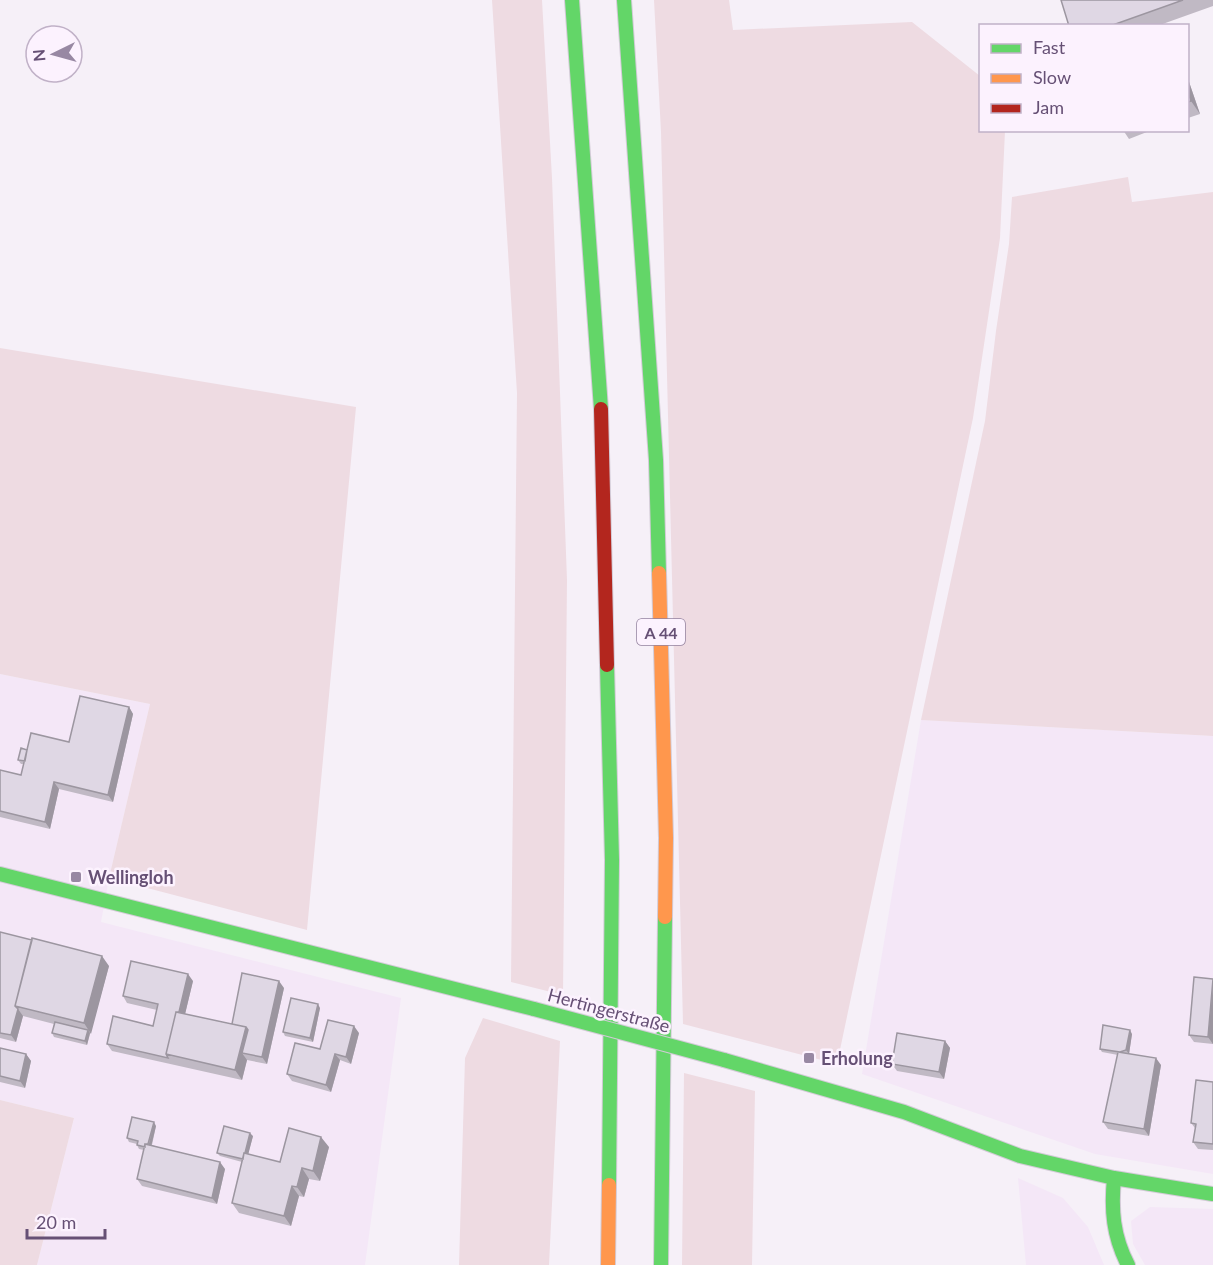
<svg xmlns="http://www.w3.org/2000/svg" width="1213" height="1265" font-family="Lato,sans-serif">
  <rect width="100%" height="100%" fill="#f6f0f8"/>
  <path fill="#f4e7f7" d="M0,674L150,704L109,878L101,922L401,998L365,1265H37L74,1118L0,1100Z
    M921,720L1213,736V1174L1095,1154L862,1074Z
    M1018,1178L1063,1198L1088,1227L1104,1265H1026Z
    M1150,1207L1213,1209V1265H1145L1133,1244L1131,1221Z"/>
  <path fill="#eedbe2" d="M492,0H542L552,178L567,580L563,995L511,982L517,393Z
    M654,0H729L733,30L912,22L980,76V130L1005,131L1000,238L973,418L837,1064L683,1024L661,132Z
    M1128,177L1132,202L1213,192V736L921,720L985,421L996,331L1009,244L1012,197Z
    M0,348L356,407L307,930L109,878L150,704L0,674Z
    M483,1018L560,1041L549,1265H459L465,1058Z
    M684,1073L755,1091L752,1265H682Z
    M0,1100L74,1118L37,1265H0Z"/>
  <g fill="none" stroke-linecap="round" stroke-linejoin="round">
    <g stroke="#d3cbd7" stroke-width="16">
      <path id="fast" d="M572,0L601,409
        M624,0L656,460L659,573
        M607,665L612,860L609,1185
        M0,874L534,1009
        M724,1060L904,1112L1020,1156L1114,1178L1213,1194
        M1114,1178C1111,1210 1113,1236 1128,1265
        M661,1265L665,917"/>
    </g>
    <g stroke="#d3cbd7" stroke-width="16">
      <path id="slow" d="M659,573L666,838L665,917
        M608,1265L609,1185"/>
    </g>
    <g stroke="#d3cbd7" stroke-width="16">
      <path id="jam" d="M601,409L607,665"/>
    </g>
    <use href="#fast" stroke="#63d668" stroke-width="14"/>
    <use href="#slow" stroke="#ff974d" stroke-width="14"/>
    <use href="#jam" stroke="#b3261e" stroke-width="14"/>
    <g stroke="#d3cbd7" stroke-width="16" stroke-linecap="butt">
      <path id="fast-bridge" d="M534,1009L724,1060"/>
    </g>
    <use href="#fast-bridge" stroke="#63d668" stroke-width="14"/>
  </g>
  <path fill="#c0b9c4" d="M1061,0H1213V6L1157,26H1069Z
    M1188,79L1200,114L1188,118Z
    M1123,130H1152L1129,139Z
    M129,707L133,714L113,802L59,789L50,829L0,817V770L21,775L24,764H21L18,760L27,750L69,742Z
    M0,932L109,966L87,1045L54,1037L52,1033L54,1024L23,1016L16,1042L0,1038Z
    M1213,979V1044L1194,1042L1189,1035Z
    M193,981L185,1014L232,1024L284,988L267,1064L247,1060L242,1080L112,1051L107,1044L153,1026L157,1010L127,1003L123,996Z
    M320,1008L313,1042L285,1036L283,1032Z
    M359,1033L351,1064L340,1060L331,1092L292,1081L287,1074L320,1049Z
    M1132,1034L1129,1054L1161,1065L1149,1136L1108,1129L1103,1122L1118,1055L1102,1052L1100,1049Z
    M945,1041L950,1048L944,1079L897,1071L892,1064Z
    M0,1048L26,1054L31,1061L25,1088L0,1082Z
    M1213,1082V1150L1198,1149L1193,1142L1195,1128L1191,1123Z
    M156,1126L152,1145L225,1169L217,1204L142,1186L137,1179L144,1150L139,1149L137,1145V1144L129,1142L127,1138Z
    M253,1136L248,1154L280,1162L329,1147L320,1181L309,1179L304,1197L299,1196L291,1226L239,1213L232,1203L242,1162L220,1156L217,1153Z"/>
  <path fill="#9c96a0" d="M1188,79L1200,114L1191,101L1188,92Z
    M129,707L133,714L113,802L108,795Z
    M54,782L59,789L50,829L45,822Z
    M102,956L109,966L91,1034L84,1023Z
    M188,974L193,981L175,1056L169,1055Z
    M279,981L284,988L267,1064L262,1057Z
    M1213,985V1044L1208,1037Z
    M318,1004L320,1008L313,1042L310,1038Z
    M18,1009L23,1016L16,1042L11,1035Z
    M354,1026L359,1033L351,1064L346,1057Z
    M246,1027L253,1037L242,1053L247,1060L242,1080L235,1070Z
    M88,1030L90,1033L87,1045L85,1041Z
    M1130,1030L1132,1034L1129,1054L1126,1050Z
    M945,1041L950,1048L944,1079L939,1072Z
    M26,1054L31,1061L25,1088L20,1081Z
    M335,1054L340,1060L331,1092L326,1085Z
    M1156,1058L1161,1065L1149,1136L1144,1129Z
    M154,1122L156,1126L150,1151L148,1148Z
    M250,1133L253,1136L246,1163L244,1159Z
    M321,1137L329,1147L320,1181L313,1171Z
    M220,1162L225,1169L217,1204L212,1198Z
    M302,1168L309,1179L304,1197L297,1187Z
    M292,1186L299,1196L291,1226L284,1216Z"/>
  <path fill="#dfd7e4" stroke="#9c96a0" stroke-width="1.5" d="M1061,0H1183L1110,26H1069Z
    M1188,92L1191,101L1188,102Z
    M80,696L129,707L108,795L54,782L45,822L0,811V770L21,775L31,733L69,742Z
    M21,748L27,750L25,761L18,760Z
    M0,932L32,940L15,1006L18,1009L11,1035L0,1033Z
    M32,938L102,956L84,1023L15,1006Z
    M131,961L188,974L179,1012H176L166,1054L168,1058L107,1044L113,1016L153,1026L158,1004L123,996Z
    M242,973L279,981L262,1057L242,1053L248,1030L246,1027L232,1024Z
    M1194,977L1213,979L1208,1037L1189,1035Z
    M291,998L318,1004L310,1038L283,1032Z
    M176,1012L246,1027L235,1070L166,1054Z
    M328,1020L354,1026L346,1057L335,1054L326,1085L287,1074L295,1043L320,1049Z
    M55,1022L88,1030L85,1041L52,1033Z
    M1103,1025L1130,1030L1126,1050L1120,1052L1100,1049Z
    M897,1033L945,1041L939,1072L892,1064Z
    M0,1048L26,1054L20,1081L0,1076Z
    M1118,1052L1156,1058L1144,1129L1103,1122Z
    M1196,1080L1213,1082V1144L1193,1142L1196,1124L1191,1123Z
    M132,1117L154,1122L148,1144H145V1147L137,1145L138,1141L127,1138Z
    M224,1126L250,1133L245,1153H244L243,1159L217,1153Z
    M289,1128L321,1137L313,1171L302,1168L297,1187L292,1186L284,1216L232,1203L244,1153L280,1162Z
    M145,1144L220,1162L212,1198L137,1179Z"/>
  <g fill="#9888a3" stroke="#fcf2fe" stroke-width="2">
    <rect x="70" y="871" width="12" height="12" rx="3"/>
    <rect x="803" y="1052" width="12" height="12" rx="3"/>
  </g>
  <g text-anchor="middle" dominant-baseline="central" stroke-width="5" stroke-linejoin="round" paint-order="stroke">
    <rect fill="#fcf2fe" stroke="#93819e" stroke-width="1.5" x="637" y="619" width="48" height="26" rx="4.5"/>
    <g font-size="16" font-weight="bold" fill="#665075">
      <text x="661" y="632">A 44</text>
    </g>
    <g font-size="18" font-weight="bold" fill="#665075" stroke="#fcf2fe" text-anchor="start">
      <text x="88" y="877">Wellingloh</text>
      <text x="821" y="1058">Erholung</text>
    </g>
    <g font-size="18" fill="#665075" stroke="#fcf2fe">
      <text transform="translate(609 1010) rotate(15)">Hertingerstraße</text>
    </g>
  </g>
  <rect x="979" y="24" width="210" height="108" fill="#fcf2fe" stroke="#c0b1c7" stroke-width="1.5"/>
  <rect x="991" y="44" width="30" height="9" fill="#63d668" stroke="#c0b1c7" stroke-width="1.5"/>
  <text x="1033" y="54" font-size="18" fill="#665075">Fast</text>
  <rect x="991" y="74" width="30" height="9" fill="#ff974d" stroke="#c0b1c7" stroke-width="1.5"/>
  <text x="1033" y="84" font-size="18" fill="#665075">Slow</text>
  <rect x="991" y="104" width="30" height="9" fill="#b3261e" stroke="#c0b1c7" stroke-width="1.5"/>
  <text x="1033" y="114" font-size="18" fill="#665075">Jam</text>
  <g transform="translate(54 54) rotate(265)"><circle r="28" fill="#fcf2fe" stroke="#c0b1c7" stroke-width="1.5"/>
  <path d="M0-4.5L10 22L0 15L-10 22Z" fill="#9888a3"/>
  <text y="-9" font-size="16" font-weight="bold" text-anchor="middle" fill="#665075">N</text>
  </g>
  <path d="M27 1229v9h78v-9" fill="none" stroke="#665075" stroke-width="3"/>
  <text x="36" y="1229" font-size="18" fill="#665075" stroke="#fcf2fe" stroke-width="4.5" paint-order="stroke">20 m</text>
</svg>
